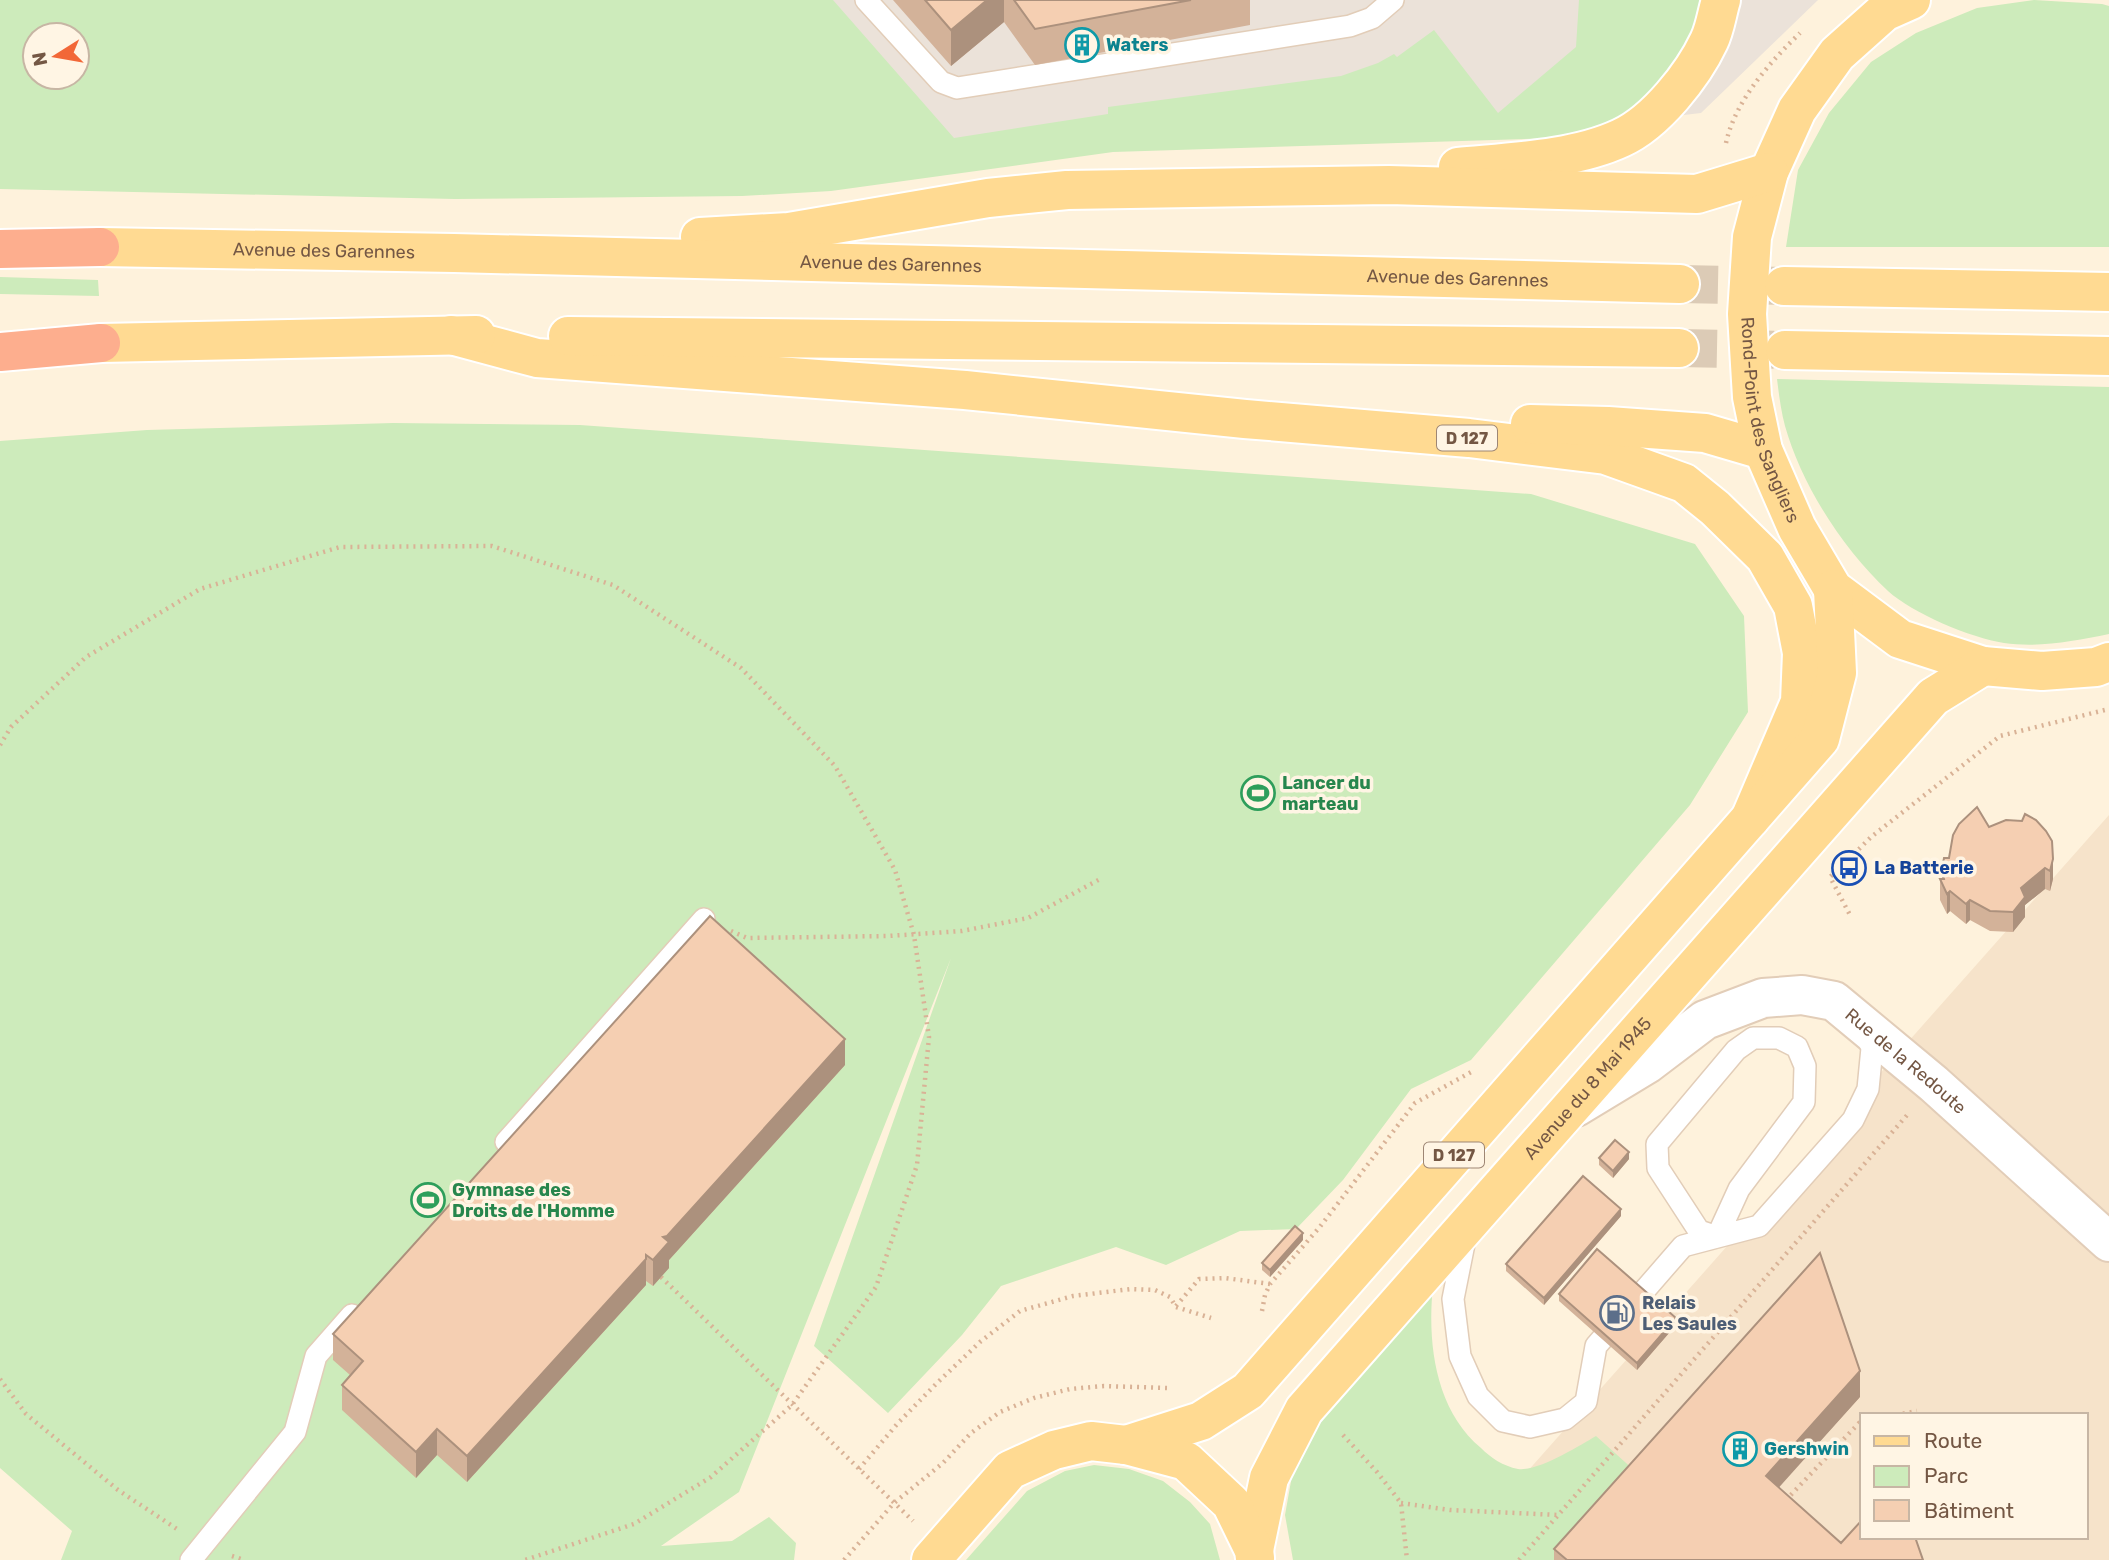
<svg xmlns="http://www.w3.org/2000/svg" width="2109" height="1560" font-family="Rubik,sans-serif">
  <rect width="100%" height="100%" fill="#fef2dc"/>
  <path fill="#f6e3ca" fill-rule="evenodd" d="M2109,815V1560H1449ZM1862,1415H2086V1537H1862Z"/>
  <path fill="#ebe2d9" d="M797,0H1818L1701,113L1590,126L905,151Z"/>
  <path fill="#cdebbb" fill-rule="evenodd" d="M0,0H833L954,138L1108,114V107L1341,76L1378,63L1394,54L1397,57L1434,30L1498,113L1576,47L1579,0H1705L1678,69L1631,111L1594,130L1555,138L1113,152L831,191L742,196L455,199L0,189ZM35,35H77V77H35Z
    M2034,0L2102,4L2109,6V247H1786L1798,170L1829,113L1871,62L1916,33L1977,8Z
    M0,277L98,280L99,296L0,294Z
    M1777,379L2109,387V634C2075,641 2039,648 2004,643C1971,638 1912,613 1888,591C1843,549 1802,486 1785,426C1781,411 1779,395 1777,379Z
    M393,423L580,425L1531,494L1695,544L1744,616L1748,712L1690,805L1471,1060L1411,1089L1343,1180L1296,1229L1240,1231L1166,1265L1116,1247L1001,1286L962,1335L888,1413L814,1346L951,958L739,1492L661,1546L732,1541L769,1517L796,1543L794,1560H61L72,1531L0,1468V441L147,430Z
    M1433,1286C1427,1342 1435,1410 1481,1448C1491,1458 1503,1466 1518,1469C1537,1472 1579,1446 1596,1436L1635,1471L1557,1560H1293L1285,1515L1293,1470L1311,1428Z
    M1094,1465L1129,1469L1163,1481L1190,1502L1210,1524L1220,1560H966L1027,1491L1065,1471Z"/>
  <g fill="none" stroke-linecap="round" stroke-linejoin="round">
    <path stroke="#dccbb6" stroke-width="38" stroke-dasharray="38 19" stroke-linecap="butt" d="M1680,284L1782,286
      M1679,348L1781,350"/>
    <g stroke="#e2cdb8" stroke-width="24">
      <path id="lane" d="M866,0L941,82L957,88L1350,26L1372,18L1393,0
        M1753,1038H1779L1797,1047L1805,1066L1804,1102L1739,1189L1717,1237L1699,1231L1658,1168L1657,1144L1736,1050Z
        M506,1142L704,919
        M1466,1234L1453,1299L1460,1356L1478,1396L1503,1421L1530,1427L1565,1419L1586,1402L1596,1346L1683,1246L1759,1226L1853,1120L1868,1089L1872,1048L1865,1031
        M191,1560L295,1432L316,1356L352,1315"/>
    </g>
    <g stroke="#e2cdb8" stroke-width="42">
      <g id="street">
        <path id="s1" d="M1576,1107L1647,1064L1705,1020L1763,998L1802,995L1834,1001L1934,1084L2109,1242"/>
      </g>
    </g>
    <g stroke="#fff" stroke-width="42">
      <g id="primary">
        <path id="s2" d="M1911,0L1884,12L1837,54L1797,110L1769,172L1752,237L1747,314L1752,397L1763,450L1797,528L1833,589L1900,639L1983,666L2042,671L2096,667L2109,662"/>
        <path d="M1458,167C1509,162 1574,160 1621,138C1656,122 1693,75 1709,41C1715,29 1717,13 1721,0"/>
        <path d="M700,237L789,232L988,198L1067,190L1389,185L1697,194L1769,172"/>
        <path id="s3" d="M100,247L454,253L1680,284"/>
        <path d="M1784,286L2109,292"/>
        <path d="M451,335L537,358L965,390L1245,419L1469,438L1606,455L1684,483L1715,508L1765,557L1793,606L1802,653L1800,702L1750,819"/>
        <path d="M568,336L1679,348"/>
        <path d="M101,343L476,335"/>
        <path d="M1785,350L2109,356"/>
        <path d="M1530,424L1608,426L1705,433L1763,450"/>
        <path d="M1126,1445L1201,1421L1248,1391L1820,739L1837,673L1833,589"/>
        <path id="s4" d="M1254,1550L1269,1478L1304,1410L1933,697L1983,666"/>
        <path d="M931,1560L1010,1470L1054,1450L1091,1441L1126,1445L1186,1461L1231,1503L1254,1550L1255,1558"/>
      </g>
    </g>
    <g stroke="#fff" stroke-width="42">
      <path id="highway" d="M0,249L100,247
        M0,352L101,343"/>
    </g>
    <path stroke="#d9b296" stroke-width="4.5" stroke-dasharray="2 5" stroke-linecap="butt" d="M1726,143C1735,101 1770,62 1800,33
      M0,745L11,727L86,657L200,589L340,547L492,546L613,585L741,668L835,766L895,870L914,935L929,1037L917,1165L876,1287L792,1405L711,1477L634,1524L525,1560
      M1839,869L1871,837L2000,736L2109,709
      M1832,875L1830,877L1850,915
      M731,931L747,938L888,936L962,931L1028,918L1102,878
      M661,1277L913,1521
      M1176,1306L1199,1279L1225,1278L1270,1284
      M1262,1311L1265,1295L1270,1284L1319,1228L1415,1103L1473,1071
      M0,1379L26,1414L118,1490L177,1529
      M1896,1415L1917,1411
      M1343,1435L1377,1472L1401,1503L1407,1560
      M859,1469L898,1423L937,1383L980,1342L1020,1311L1073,1296L1131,1289L1155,1290L1170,1297L1176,1307L1211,1318
      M1786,1500L1859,1423L1862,1422
      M1401,1503L1450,1510L1559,1515
      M232,1556L244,1560
      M844,1560L894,1503L943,1463L971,1433L1000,1412L1034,1398L1070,1389L1104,1386L1167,1388
      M1519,1560L1908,1114"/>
    <use href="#lane" stroke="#fff" stroke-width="21"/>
    <use href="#street" stroke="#fff" stroke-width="38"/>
    <use href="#primary" stroke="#ffda92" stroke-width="38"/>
    <use href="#highway" stroke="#fdae8e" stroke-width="38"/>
  </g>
  <path fill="#d3b299" d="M893,0H1250V25L1035,65L1004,22L951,66Z
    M2036,820L2053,879L2050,891L2045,889L2025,905V917L2013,932L1990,931L1970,920L1966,924L1950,911L1947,914L1940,900V879H1942V869L1949,858L1989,827Z
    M845,1065L669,1260V1268L653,1286L646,1281V1285L467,1482L437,1455L416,1478L342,1410V1385L350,1375L333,1360V1334Z
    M1599,1158L1629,1159L1613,1178L1599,1165Z
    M1621,1216L1544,1305L1506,1271V1264Z
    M1303,1240L1270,1277L1262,1270V1263Z
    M1559,1294L1676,1325L1637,1370L1559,1301Z
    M1860,1397L1778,1487L1841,1543L1923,1560H1554V1549Z"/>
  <path fill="#ac917d" d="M987,0H1004V22L951,66V30Z
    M2053,859V879L2050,891V871Z
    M2045,868V889L2025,905V917L2013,932V912L2021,888Z
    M1950,891V911L1947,914V894Z
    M1970,900V920L1966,924V904Z
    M845,1039V1065L669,1260V1268L653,1286V1260L663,1237Z
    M1629,1152V1159L1613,1178V1171Z
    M1621,1209V1216L1544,1305V1298Z
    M1303,1233V1240L1270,1277V1270Z
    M646,1259V1285L467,1482V1456Z
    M1676,1318V1325L1637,1370V1363Z
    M1860,1371V1397L1766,1502V1476Z
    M437,1429V1455L416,1478V1452Z"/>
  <path fill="#f5cfb2" stroke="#ac917d" stroke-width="2" d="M925,0H987L951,30Z
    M1014,0H1191L1035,29Z
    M1977,807L1989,827L2006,820L2022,821L2025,814L2036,820L2046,831L2052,841L2053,859L2050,871L2045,868L2021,888L2025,897L2013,912L1990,911L1970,900L1966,904L1950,891L1947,894L1940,879H1944L1942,869L1944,858H1949L1953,835L1959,824Z
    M710,916L845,1039L667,1236L663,1237L669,1242L653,1260L646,1255V1259L467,1456L437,1429L416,1452L342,1385L363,1361L333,1334Z
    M1615,1140L1629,1152L1613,1171L1599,1158Z
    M1583,1176L1621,1209L1544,1298L1506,1264Z
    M1295,1226L1303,1233L1270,1270L1262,1263Z
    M1597,1249L1676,1318L1637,1363L1559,1294Z
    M1820,1253L1860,1371L1766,1476L1841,1543L1862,1520V1537H1915L1923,1560H1567L1554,1549Z"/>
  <defs>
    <g id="building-ring" transform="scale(1.75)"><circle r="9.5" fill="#fff5e4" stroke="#0f9aa8" stroke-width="1.5"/><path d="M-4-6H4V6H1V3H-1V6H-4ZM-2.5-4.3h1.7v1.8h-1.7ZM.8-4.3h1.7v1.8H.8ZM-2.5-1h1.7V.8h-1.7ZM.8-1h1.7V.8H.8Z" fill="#0f9aa8"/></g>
    <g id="stadium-ring" transform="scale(1.75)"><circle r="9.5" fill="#fff5e4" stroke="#2e9e5b" stroke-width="1.5"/><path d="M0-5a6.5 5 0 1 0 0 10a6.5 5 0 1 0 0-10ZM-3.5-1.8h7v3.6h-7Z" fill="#2e9e5b"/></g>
    <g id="bus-ring" transform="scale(1.75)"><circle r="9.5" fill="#fff5e4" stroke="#1a4fb4" stroke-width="1.5"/><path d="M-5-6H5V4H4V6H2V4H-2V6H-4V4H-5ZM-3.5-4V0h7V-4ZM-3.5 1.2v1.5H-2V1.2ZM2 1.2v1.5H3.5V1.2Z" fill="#1a4fb4"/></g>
    <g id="fuel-ring" transform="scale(1.75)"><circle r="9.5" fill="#fff5e4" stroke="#5c6f8a" stroke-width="1.5"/><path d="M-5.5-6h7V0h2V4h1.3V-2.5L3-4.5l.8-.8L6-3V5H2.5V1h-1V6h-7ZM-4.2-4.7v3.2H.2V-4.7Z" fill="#5c6f8a"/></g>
  </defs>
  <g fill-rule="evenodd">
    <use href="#building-ring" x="1082" y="45"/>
    <use href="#stadium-ring" x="1258" y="793"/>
    <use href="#bus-ring" x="1849" y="868"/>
    <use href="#stadium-ring" x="428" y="1200"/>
    <use href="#fuel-ring" x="1617" y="1313"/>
    <use href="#building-ring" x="1740" y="1449"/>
  </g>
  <g text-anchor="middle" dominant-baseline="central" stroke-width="7" stroke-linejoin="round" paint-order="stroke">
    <g fill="#fff5e4" stroke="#9e8674" stroke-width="2">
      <rect x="1437" y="425.5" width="60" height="25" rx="5"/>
      <rect x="1424" y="1142.5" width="60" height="25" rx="5"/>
    </g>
    <g font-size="16" font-weight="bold" fill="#745744">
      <text x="1467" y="438">D 127</text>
      <text x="1454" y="1155">D 127</text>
    </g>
    <g font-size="18" font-weight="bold" fill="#0d838f" stroke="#fff5e4" text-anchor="start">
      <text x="1106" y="45">Waters</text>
      <text x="1764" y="1449">Gershwin</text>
    </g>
    <g font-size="18" fill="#745744" stroke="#fff5e4">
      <text stroke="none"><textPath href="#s3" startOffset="224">Avenue des Garennes</textPath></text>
      <text stroke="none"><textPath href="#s3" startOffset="791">Avenue des Garennes</textPath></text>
      <text stroke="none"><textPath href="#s3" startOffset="1358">Avenue des Garennes</textPath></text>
      <text stroke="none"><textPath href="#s2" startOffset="483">Rond-Point des Sangliers</textPath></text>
      <text stroke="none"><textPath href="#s1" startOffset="383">Rue de la Redoute</textPath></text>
      <text stroke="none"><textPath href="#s4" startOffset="579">Avenue du 8 Mai 1945</textPath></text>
    </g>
    <g font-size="18" font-weight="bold" fill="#27864d" stroke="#fff5e4" text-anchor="start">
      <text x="1282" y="783">Lancer du<tspan x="1282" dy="21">marteau</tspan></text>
      <text x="452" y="1190">Gymnase des<tspan x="452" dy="21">Droits de l'Homme</tspan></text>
    </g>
    <g font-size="18" font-weight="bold" fill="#164399" stroke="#fff5e4" text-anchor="start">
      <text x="1874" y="868">La Batterie</text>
    </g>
    <g font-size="18" font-weight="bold" fill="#4e5e75" stroke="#fff5e4" text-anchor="start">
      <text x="1642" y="1303">Relais<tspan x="1642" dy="21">Les Saules</tspan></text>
    </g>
  </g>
  <rect x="1860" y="1413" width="228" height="126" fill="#fff5e4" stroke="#c7b6a4" stroke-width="2"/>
  <rect x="1874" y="1436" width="35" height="10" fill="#ffda92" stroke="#c7b6a4" stroke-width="2"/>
  <text x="1924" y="1448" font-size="21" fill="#745744">Route</text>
  <rect x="1874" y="1466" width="35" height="21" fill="#cdebbb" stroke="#c7b6a4" stroke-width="2"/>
  <text x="1924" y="1483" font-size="21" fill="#745744">Parc</text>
  <rect x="1874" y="1500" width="35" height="21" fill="#f5cfb2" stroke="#c7b6a4" stroke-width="2"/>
  <text x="1924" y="1518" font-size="21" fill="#745744">Bâtiment</text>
  <g transform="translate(56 56) rotate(259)"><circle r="33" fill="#fff5e4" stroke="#c7b6a4" stroke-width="2"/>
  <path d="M0-5L12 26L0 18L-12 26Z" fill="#f26737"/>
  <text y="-10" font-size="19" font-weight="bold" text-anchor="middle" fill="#745744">N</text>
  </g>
</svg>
